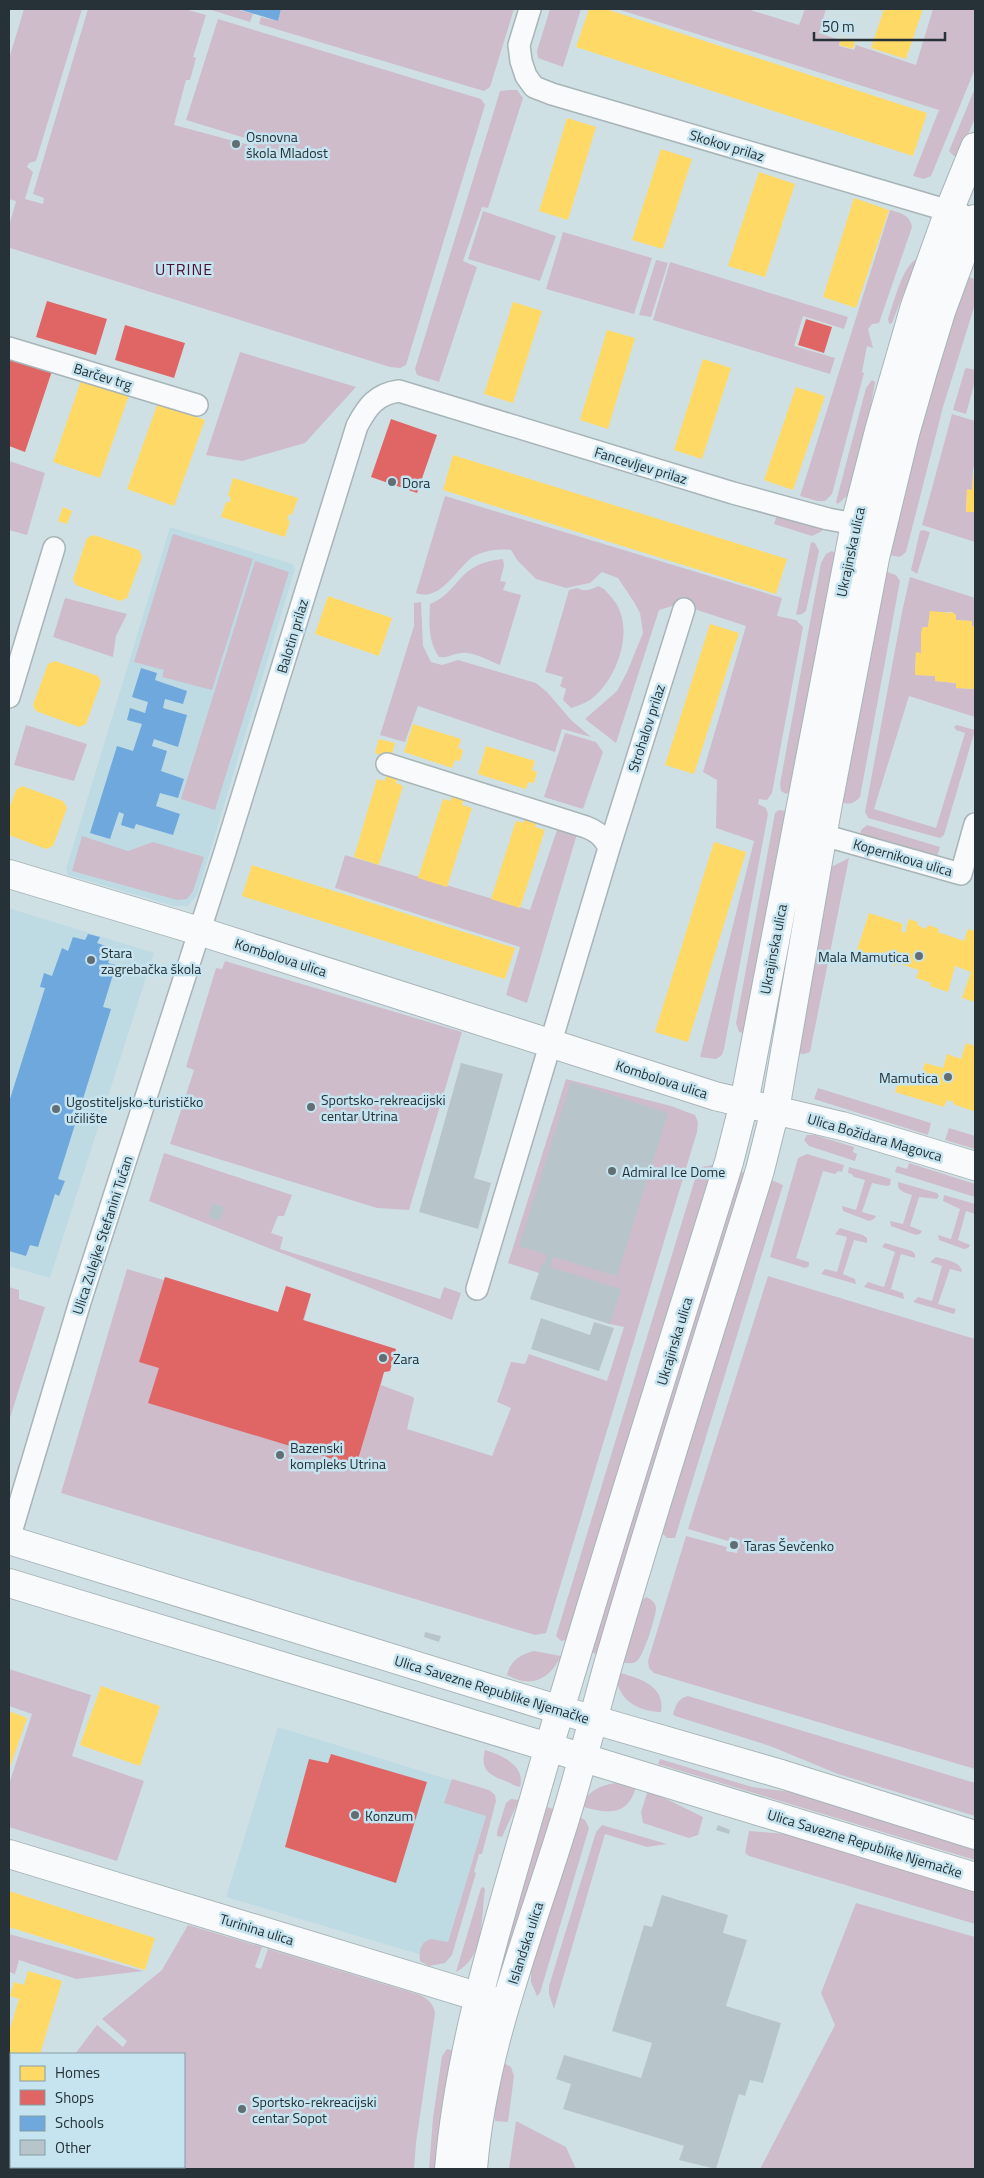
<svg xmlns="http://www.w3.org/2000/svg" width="984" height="2178" font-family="'Titillium Web',sans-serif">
  <rect width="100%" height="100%" fill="#cfe0e5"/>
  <path fill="#bedbe4" d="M170,527L293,564L295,569L197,895L188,906H174L68,875L66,869Z
    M9,908L154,953L50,1278L9,1266Z
    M278,1727L493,1793L442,1961L226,1897Z"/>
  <path fill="#cebccb" d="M24,9H82L36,161L29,163L27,167L33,172L25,199L43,204L44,198L33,194L88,9H184L206,15L193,57L196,58L190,80H186L174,125L253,146L255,141L186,120L218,19L481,99L485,105L406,365L400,368L390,367L10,248L9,226L16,201L9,199V59Z
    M208,9H236L253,14L250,22Z
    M281,9H514L490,87L484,91L259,24L261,17L278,21Z
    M550,9H581L563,67L538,58L537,51Z
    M617,9H747L799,25L805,9H826L819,33L840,40L839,46L854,50L856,45L916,65L933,9H975V69L931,176L924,179L913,176L939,110Z
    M975,88V118L959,156H954L949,151Z
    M510,90H517L523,98L488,208L482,207L463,261L477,267L439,382L417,375L415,369L500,91Z
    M890,210C901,213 910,215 912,227L879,323L872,324L868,329L873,348L867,346L862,372L864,373L832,494L825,501H817L800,496Z
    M483,211L556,236L540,281L468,259Z
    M563,232L652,258L634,314L546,289Z
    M917,259L892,323L889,324L888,319C893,305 903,264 917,259Z
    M656,260L668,263L651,317L639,315Z
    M670,262L848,317L844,329L803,316L794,346L835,358L830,374L653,320Z
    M968,277L975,279V304L943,407L906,552L900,557L889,555L938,357Z
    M240,352L356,387L305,443L242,461L206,455Z
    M967,368L975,370V381L966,414L953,410L965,369Z
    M872,380L875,382L865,440L850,493L838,504L836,502L866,388Z
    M952,414L975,421V464L973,469L972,490H967L966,511L975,512V542L922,525Z
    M9,461L45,473L27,535L9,530Z
    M445,496L782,598L777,616L796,620L803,627L772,793L767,800L759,799L758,804L766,808L768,814L724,1049L722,1055L716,1059L700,1057L754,841L716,828L717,780L703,772L746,626L679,604L659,610L616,743L585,719L617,691L627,672L643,633L640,613L634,602L618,578L602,572L590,583L566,588L536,579L517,560L511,550C499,548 479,551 470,559C455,572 439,602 416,593Z
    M778,512L823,527L822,531L812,536L774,524Z
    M923,530L930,532L917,574L911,570L920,531Z
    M173,534L253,559L212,690L162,677L164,670L134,662Z
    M811,542L815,543L819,551L806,611L802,614L796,615Z
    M832,551L836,554L792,790L786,794L781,791L780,784L821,563L826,554Z
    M503,559L504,566L500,581L506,582L503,590L521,595L500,665C489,661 473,651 462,653C453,653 451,658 439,657C428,641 429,623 430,604C452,595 456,578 473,568C482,562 493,560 503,559Z
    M255,561L289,572L215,810L181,799Z
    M884,571L896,575L900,581L899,586L860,797C854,804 849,805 841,802Z
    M910,577L975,598V626H972V621L956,620V615L952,612H930L928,627L921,653H916L915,674L935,676V681L956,683V688L975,689V717L909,696L874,809L936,828L965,733L956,730L954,727L957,725L975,730L944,835L940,838L868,818L865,812L902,612Z
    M598,586C604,588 607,592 612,598C635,624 620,671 598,693C591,701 581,705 571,708L563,700L566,689L560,686L563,677L545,672L569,590L577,588C586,592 590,590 598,586Z
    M65,598L127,614L116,636L113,657L53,637Z
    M421,602L423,646L431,662L442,665L458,660L536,683L547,692L571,720L591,737L562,729L555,752L418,706L405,742L380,735L414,626V603Z
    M26,725L87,744L74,781L14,765Z
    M565,733L596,742L603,752L583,809L544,797Z
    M779,810L786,811L787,814L746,1034L739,1032L736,1023L775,813Z
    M867,825L940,847L936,861L860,838L861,830Z
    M558,827L577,834L527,1003L506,995L520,947L335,888L345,855L530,910Z
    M82,836L128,851L153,842L204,857L193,891L187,899L177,900L72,871Z
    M849,858L810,1052L804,1054L795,1053L831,867Z
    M225,961L462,1032L409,1210L377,1208L170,1144L194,1070L186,1067L216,968L222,969Z
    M566,1079L671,1106L695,1115L698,1122L697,1132L546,1633L535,1635L61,1493L127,1269L164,1280L165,1277L278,1312L286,1286L311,1294L304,1320L396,1349L390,1371L384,1372L381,1385L413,1397L414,1399L407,1429L492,1456L511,1408L497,1402L511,1362L525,1364L529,1354L607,1381L624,1327L610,1324L530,1299L539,1273L508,1263Z
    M818,1088L931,1123L928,1135L814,1099Z
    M949,1128L975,1136V1149L945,1140Z
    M807,1135H815L854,1147L853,1152L857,1154L855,1161L809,1146L804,1140Z
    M164,1153L292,1195L284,1216H278L271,1233L283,1237L280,1249L440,1299L444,1287L461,1293L452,1320L149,1201Z
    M807,1154L844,1165L842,1172L838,1171L835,1174L823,1171L796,1258L809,1262V1266L805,1268L770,1257L798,1158Z
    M909,1163L975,1184V1197L895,1172L897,1166L907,1169Z
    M712,1165L716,1166L566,1640L561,1641L556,1636L695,1179L702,1167Z
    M849,1167L891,1179L890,1185L887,1186L872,1183L862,1212L876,1216L874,1219L869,1221L843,1211L842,1206L856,1210L865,1180L854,1177L852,1174L848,1173Z
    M738,1171L746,1173L601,1656L591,1652Z
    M769,1181H774L783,1185L675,1538H667L663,1534L667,1503L718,1337L740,1283Z
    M898,1182L937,1193L939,1196L937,1199L919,1197L910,1226L922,1231L920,1234L916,1235L891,1226L890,1221L903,1224L912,1195C905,1192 897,1192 898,1182Z
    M944,1195L975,1204V1214L966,1211L958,1240L970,1245L968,1248L964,1249L939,1240L938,1235L951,1239L960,1209L943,1201Z
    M840,1228L863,1235L867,1238V1243L854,1240L843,1274L855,1279L856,1284L821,1274L825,1269L837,1272L847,1237L835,1234Z
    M885,1243L912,1251L915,1254V1258L901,1254L891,1289L903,1293L904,1299L864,1287L868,1282L884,1287L895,1252L882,1247Z
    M936,1257C945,1260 961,1261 962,1272L950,1269L938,1304L956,1309L954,1314L913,1302L918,1297L932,1301L942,1266L930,1262Z
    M768,1276L975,1339V1769L654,1673L649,1668L648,1661L686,1536L727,1547L726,1551L737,1553L740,1540L730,1537L728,1541L688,1529Z
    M9,1287L19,1290V1299L45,1307L9,1421Z
    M646,1597C651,1599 656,1603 656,1608C656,1617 643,1657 637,1661C632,1665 624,1663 618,1661C623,1647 635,1604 646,1597Z
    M534,1651L561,1656C550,1679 531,1689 507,1675C510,1661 521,1654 534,1651Z
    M9,1669L91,1695L72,1756L144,1781L117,1861L9,1827V1784L32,1714L9,1706Z
    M616,1672C637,1677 666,1685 661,1712C635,1711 616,1698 616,1672Z
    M688,1696L975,1783V1816L838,1774L770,1746L675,1716L673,1714C676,1705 678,1698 688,1696Z
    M485,1750C501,1755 526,1765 520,1787C514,1786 513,1784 508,1782C492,1776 479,1772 485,1750Z
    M660,1759L752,1787L791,1792L975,1847V1860L658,1764Z
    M452,1779L489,1790L495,1795L496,1801L482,1854H479L474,1872L476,1873L452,1955L445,1963L429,1966L420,1961C419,1951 420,1942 431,1939L448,1942L486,1816L444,1803Z
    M619,1783L636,1787C628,1817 606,1814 581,1806C589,1790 602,1784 619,1783Z
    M648,1790L703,1817L698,1835L689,1838L643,1823L641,1812Z
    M511,1799L519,1800L502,1837L497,1836V1832L506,1803Z
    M544,1806L553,1809L503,1968L499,1965Z
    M578,1816L585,1820L589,1828L540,1993L537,1996L531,1982V1969Z
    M602,1825L667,1844L647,1847L605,1834L554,2009L549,1994V1986L596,1832Z
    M749,1831L786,1834L975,1891V1924L749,1856L745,1853Z
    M483,1887L485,1889C481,1916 485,1958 456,1972L481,1888Z
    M856,1903L975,1937V2169H760L835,2025L821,1993Z
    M188,1925L262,1947L255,1967L261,1969L268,1949L420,1995C429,2000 433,2003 435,2013L416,2143L414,2169H18L21,2167H184V2054H75L97,2025L123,2047L127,2041L102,2019L162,1970Z
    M9,1934L143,1971L76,1979L19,1960L15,1974L9,1972Z
    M447,2049L455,2051L440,2169H429L433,2118L442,2056Z
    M504,2063L511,2067L514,2076L508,2122L495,2121V2088Z
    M516,2121L566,2147L576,2169H509Z"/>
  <path fill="#ffd966" d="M589,9H606L927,113L913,156L576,47Z
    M884,9H923L906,59L871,48Z
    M842,38L855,42L853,49L839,45Z
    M567,118L596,127L568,220L539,211Z
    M661,149L692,159L663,249L632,240Z
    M759,172L795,184L765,277L728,266Z
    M854,198L889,210L856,308L823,297Z
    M513,302L542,311L513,403L484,394Z
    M607,330L635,338L608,429L580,420Z
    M703,359L731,368L702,459L674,450Z
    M82,378L129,395L100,478L53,462Z
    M796,387L825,396L793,490L764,480Z
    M158,403L205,420L174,506L127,489Z
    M453,455L787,559L776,594L443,490Z
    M974,471L975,512H966L967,489L972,490Z
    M233,478L298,498L292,515L289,514L287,520L290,521L285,537L221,517L226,502L229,503L231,497L228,496Z
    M63,507L72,511L67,524L58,521Z
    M94,535L139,550L142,557L127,598L120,601L76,585L73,579L87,538Z
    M328,596L392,618L379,656L315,634Z
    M930,611L951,613V611L956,615V620L972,621V626H975V689L956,688V683L935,681V676L915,675L916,652L921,653V632L923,627H928Z
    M710,624L739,633L694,774L665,765Z
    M55,661L98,676L101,682L86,724L79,727L36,711L33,705L48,664Z
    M413,724L461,739L458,748L463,750L460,761L455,760L452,768L404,752Z
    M379,739L395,743L391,758L375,753Z
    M486,746L535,761L532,770L537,772L534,783L528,782L526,789L478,774Z
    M386,776L397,779L396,783L403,786L379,865L354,857L377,779L385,781Z
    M22,786L63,801L67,808L53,846L46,849L9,835V809L16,790Z
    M452,795L464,799L462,805L472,808L447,887L418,878L443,799L451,801Z
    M525,817L537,821L535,827L545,830L520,908L491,899L516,821L523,823Z
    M714,842L746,852L688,1042L655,1032Z
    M252,865L515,948L505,979L242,896Z
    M869,913L900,923L903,925L901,931L905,933L909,919L918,922L917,925L926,929L928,925L939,929L938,932L964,941L968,929L975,931V1002L962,998L971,972L955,966L948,992L930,986L931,983L916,978L919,970L897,963L896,966L856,953Z
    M966,1043L975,1046V1109L973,1111L953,1104L954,1102L947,1100L944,1107L895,1092L900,1077L919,1082L925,1063L943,1068L947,1054L961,1059Z
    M101,1686L160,1706L140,1766L80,1745Z
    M9,1711L27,1718L9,1770Z
    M9,1891L155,1938L145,1970L9,1927Z
    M28,1971L62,1981L40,2054H11V2149L9,2155V2032L19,1999L10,1996L14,1982L24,1985Z"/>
  <path fill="#e06666" d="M47,301L107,319L96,355L36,337Z
    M806,319L832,327L824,353L798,345Z
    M125,325L185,343L174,378L115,360Z
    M9,353L53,368L25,452L9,446Z
    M391,419L437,435L417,493L371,477Z
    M165,1277L278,1312L286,1286L311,1294L303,1320L396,1349L390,1371L384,1372L356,1466L148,1403L159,1368L139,1362Z
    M331,1754L427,1782L396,1883L285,1847L309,1759L328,1763Z"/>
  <path fill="#6fa8dc" d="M238,9H281L278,21Z
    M141,668L157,673L155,680L187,691L183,704L165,699L163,708L187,715L178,747L154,739L152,746L167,751L161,771L184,779L178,798L160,793L156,806L180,814L173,835L136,824L134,829L121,825L124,814L119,812L110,839L90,833L117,746L133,751L142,724L127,720L130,708L145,713L148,702L132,697Z
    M88,934L100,937L97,943L112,948L108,963L116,965L103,1007L111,1009L58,1179L65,1181L59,1196L55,1194L38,1247L30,1245L26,1256L9,1251V1102L45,988L40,987L44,973L52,976L62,948L68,951L73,937L85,940Z"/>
  <path fill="#b7c5ca" d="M461,1063L503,1074L474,1178L491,1183L478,1229L419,1212Z
    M571,1082L668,1113L617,1276L553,1257L550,1267L621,1289L610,1324L530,1299L542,1264L544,1265L547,1255L519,1246Z
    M213,1203L225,1208L219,1221L208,1216Z
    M541,1318L590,1335L594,1322L614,1328L599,1371L531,1349Z
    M425,1632L441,1636L439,1642L424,1637Z
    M718,1825L730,1830L729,1834L716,1830Z
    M662,1895L728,1915L723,1933L747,1940L726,2006L781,2023L763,2083L750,2080L745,2096L739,2094L716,2169L679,2160L684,2146L563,2109L571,2084L556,2079L564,2055L641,2078L652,2043L612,2031L644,1925L652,1927Z"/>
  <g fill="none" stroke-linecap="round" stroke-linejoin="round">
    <g stroke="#a7b4b8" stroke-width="24">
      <path id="street" d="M530,9L519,45L521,61L526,76L534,87L552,94L963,215
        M9,348L197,405
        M9,697L54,548
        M387,764L586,827C598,832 603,836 609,848
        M823,835L961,874L975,824
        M477,1289L609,848L684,609
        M9,1539L80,1302L224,855L357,426C367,407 376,394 399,391L733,493L828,519L855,524"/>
    </g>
    <g stroke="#a7b4b8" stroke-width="30">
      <path id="secondary" d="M9,874L199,931L715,1096L842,1126L975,1166
        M9,1540L560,1710L781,1774L975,1835
        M9,1583L975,1877
        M9,1854L496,2002
        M449,2169C460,2039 502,1911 538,1785C598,1576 665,1369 729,1162L744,1103L855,524L880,427L915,306L949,211L975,147
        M473,2169C483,2043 533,1927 569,1806C583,1759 595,1712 608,1665C656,1500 709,1335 760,1170L775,1110L827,809L875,558L905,434L923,371L941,312L975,219"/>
    </g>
    <use href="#street" stroke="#f8fafb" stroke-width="21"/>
    <use href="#secondary" stroke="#f8fafb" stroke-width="28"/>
  </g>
  <g fill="#616f74" stroke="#c5e4ef" stroke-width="2">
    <circle cx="236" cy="144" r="5"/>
    <circle cx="392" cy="482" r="5"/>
    <circle cx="919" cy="956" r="5"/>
    <circle cx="91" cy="960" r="5"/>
    <circle cx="948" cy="1077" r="5"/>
    <circle cx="311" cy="1107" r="5"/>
    <circle cx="56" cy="1109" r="5"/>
    <circle cx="612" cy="1171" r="5"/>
    <circle cx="383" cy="1358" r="5"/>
    <circle cx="280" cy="1455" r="5"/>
    <circle cx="734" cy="1545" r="5"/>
    <circle cx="355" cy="1815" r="5"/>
    <circle cx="242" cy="2109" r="5"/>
  </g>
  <g text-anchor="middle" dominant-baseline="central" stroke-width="5" stroke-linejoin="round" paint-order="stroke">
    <g font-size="14" fill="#263237" stroke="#c5e4ef" text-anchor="start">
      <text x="246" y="136">Osnovna<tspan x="246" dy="16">škola Mladost</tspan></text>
      <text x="402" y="482">Dora</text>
      <text x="101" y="952">Stara<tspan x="101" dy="16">zagrebačka škola</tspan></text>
      <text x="909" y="956" text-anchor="end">Mala Mamutica</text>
      <text x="938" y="1077" text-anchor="end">Mamutica</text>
      <text x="321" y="1099">Sportsko-rekreacijski<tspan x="321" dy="16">centar Utrina</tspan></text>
      <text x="66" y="1101">Ugostiteljsko-turističko<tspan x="66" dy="16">učilište</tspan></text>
      <text x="622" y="1171">Admiral Ice Dome</text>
      <text x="393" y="1358">Zara</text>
      <text x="290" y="1447">Bazenski<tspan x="290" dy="16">kompleks Utrina</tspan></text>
      <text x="744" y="1545">Taras Ševčenko</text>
      <text x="365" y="1815">Konzum</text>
      <text x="252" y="2101">Sportsko-rekreacijski<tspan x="252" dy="16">centar Sopot</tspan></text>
    </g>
    <g font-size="14" fill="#263237" stroke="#c5e4ef">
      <text transform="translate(727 145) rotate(17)">Skokov prilaz</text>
      <text transform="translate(103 376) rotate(17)">Barčev trg</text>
      <text transform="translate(641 465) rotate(17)">Fancevljev prilaz</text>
      <text transform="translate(850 552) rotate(-78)">Ukrajinska ulica</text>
      <text transform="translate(292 636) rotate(-73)">Balotin prilaz</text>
      <text transform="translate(646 728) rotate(-72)">Strohalov prilaz</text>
      <text transform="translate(903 857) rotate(16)">Kopernikova ulica</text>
      <text transform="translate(773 949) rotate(-79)">Ukrajinska ulica</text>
      <text transform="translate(281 957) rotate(18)">Kombolova ulica</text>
      <text transform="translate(662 1079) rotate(18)">Kombolova ulica</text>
      <text transform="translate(875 1137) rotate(16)">Ulica Božidara Magovca</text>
      <text transform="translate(102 1235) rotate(-72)">Ulica Zulejke Stefanini Tućan</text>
      <text transform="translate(674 1341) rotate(-73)">Ukrajinska ulica</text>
      <text transform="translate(492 1689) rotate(17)">Ulica Savezne Republike Njemačke</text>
      <text transform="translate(865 1843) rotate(17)">Ulica Savezne Republike Njemačke</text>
      <text transform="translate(257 1929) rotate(17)">Turinina ulica</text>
      <text transform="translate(525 1943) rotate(-72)">Islandska ulica</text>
    </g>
    <g font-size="16" letter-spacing="1" fill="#4c0f34" stroke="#c5e4ef">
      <text x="184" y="269">UTRINE</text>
    </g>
  </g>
  <rect width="984" height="2178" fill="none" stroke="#263237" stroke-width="20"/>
  <rect x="10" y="2053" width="175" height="115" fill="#c5e4ef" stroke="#859da5"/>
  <rect x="20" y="2066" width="25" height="15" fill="#ffd966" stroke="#859da5"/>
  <text x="55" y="2078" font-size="15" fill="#263237">Homes</text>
  <rect x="20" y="2090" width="25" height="15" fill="#e06666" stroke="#859da5"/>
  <text x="55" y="2103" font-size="15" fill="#263237">Shops</text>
  <rect x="20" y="2116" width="25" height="15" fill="#6fa8dc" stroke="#859da5"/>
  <text x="55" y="2128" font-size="15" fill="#263237">Schools</text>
  <rect x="20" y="2140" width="25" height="15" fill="#b7c5ca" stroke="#859da5"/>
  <text x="55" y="2153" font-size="15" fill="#263237">Other</text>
  <path d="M814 32v8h131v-8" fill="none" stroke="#263237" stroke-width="2.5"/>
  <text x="822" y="32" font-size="15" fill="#263237" stroke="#c5e4ef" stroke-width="4" paint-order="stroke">50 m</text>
</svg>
